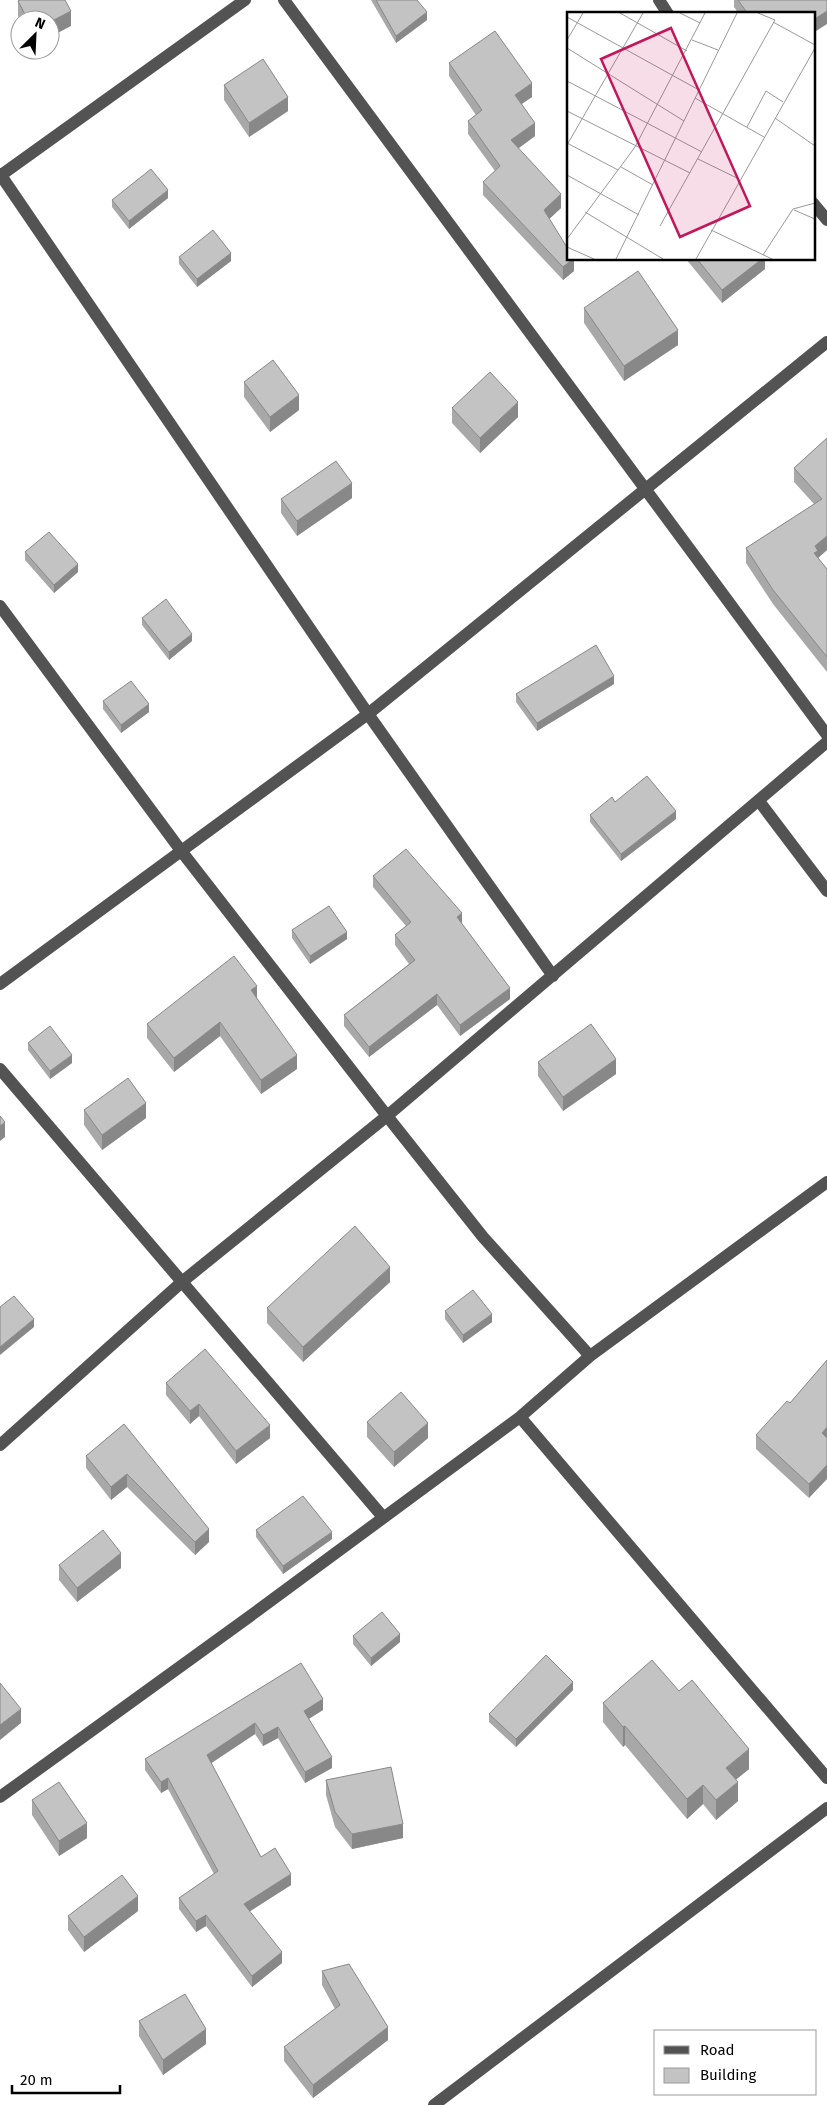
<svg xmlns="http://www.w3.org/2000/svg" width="827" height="2105" font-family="'Fira Sans',sans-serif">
  <rect width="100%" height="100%" fill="#fff"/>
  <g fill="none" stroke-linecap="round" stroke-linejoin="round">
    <path stroke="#535353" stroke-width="12" d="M284,0L827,735
      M659,0L668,14
      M0,174L368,714L553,976
      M0,176L245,0
      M813,203L827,220
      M0,606L182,852L387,1116L483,1237L590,1356
      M759,801L827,891
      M0,984L368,714L827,342
      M0,1069L383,1517
      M520,1417L827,1778
      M0,1445L183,1281L387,1116L827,742
      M0,1797L257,1611L520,1417L590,1356L827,1182
      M434,2105L827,1808"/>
  </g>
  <path fill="#a8a8a8" d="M371,0H417L427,20L396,43Z
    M734,0H827L813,14H739L734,7Z
    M18,1L71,26L50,20H20L18,16Z
    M449,63L532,97L522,104L535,136L518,148L561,208L549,219L574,259V271L563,280L483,195V182L495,171L468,134V121L476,115L449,76Z
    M224,85L288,111L249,137L224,100Z
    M168,198L129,229L112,207V200Z
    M179,257L231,261L197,287L179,264Z
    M686,259H765V269L722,303Z
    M584,308L678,345L624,381L584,323Z
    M244,382L299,410L270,432L244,397Z
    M452,408L518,417L480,453L452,423Z
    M827,438V550L818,558L827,569V672L773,604L746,563V548L814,504L794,482V468Z
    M352,498L297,536L281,513V499Z
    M25,552L78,572L54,593L25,560Z
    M142,618L192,641L169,660L142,625Z
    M614,684L537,731L516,702V694Z
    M103,701L149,712L121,733L103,709Z
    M615,802L676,819L621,861L590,822V815Z
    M373,876L462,924L510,999L460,1036L437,1005L369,1057L344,1026V1015L409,964L395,945V935L406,926L373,887Z
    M292,930L347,939L310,964L292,938Z
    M257,998L297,1069L261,1094L220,1036L174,1072L147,1038V1024Z
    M28,1043L72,1063L50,1079L28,1050Z
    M538,1062L616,1074L563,1111L538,1076Z
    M84,1110L146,1118L102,1150L84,1125Z
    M390,1282L303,1362L267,1323V1308Z
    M445,1311L492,1322L463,1343L445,1319Z
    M827,1360L809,1498L756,1449V1435L790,1403Z
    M166,1383L270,1438L236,1464L199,1416L190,1424L166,1395Z
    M367,1422L428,1438L394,1467L367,1437Z
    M124,1424L209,1542L195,1555L127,1487L111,1500L86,1468V1456Z
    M256,1530L332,1539L283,1574L256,1537Z
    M59,1565L121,1568L77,1602L59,1580Z
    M353,1636L400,1642L371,1666L353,1644Z
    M301,1663L323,1710L308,1719L332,1768L305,1783L278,1738L263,1746L255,1734L211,1763L261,1857L291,1885L249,1912L282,1963L252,1987L206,1926L196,1932L179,1909V1898L214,1874L168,1789L161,1793L145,1770V1759Z
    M573,1690L516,1747L489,1722V1714Z
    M679,1691L749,1769L736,1779L738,1801L716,1820L703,1804L687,1819L625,1745L623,1747L603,1722V1703Z
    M326,1780L403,1838L352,1849L335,1827L326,1795Z
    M32,1800L87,1838L59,1856L32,1815Z
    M138,1911L84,1952L68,1930V1916Z
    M322,1971L388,2040L313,2098L284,2061V2047L335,2009L322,1985Z
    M139,2021L206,2044L163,2075L139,2036Z"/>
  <path fill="#888" d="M71,11V26L50,37V22Z
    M827,11V24L813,33V20Z
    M427,12V20L396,43V36Z
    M532,83V97L515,108V95Z
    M288,97V111L249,137V123Z
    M535,123V136L511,154V140Z
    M168,190V198L129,229V221Z
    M561,194V208L544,224V210Z
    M231,253V261L197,287V279Z
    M573,259H574V271L563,280V267Z
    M762,259H765V269L722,303V290Z
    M678,330V345L624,381V366Z
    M299,395V410L270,432V417Z
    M518,402V417L480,453V438Z
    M352,483V498L297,536V521Z
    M827,536V550L818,558L814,568L815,546Z
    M78,564V572L54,593V585Z
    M192,634V641L169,660V652Z
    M614,676V684L537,731V723Z
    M149,704V712L121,733V725Z
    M676,811V819L621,861V854Z
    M462,913V924L457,928V917Z
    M347,932V939L310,964V956Z
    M257,986V999L251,990Z
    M510,988V999L460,1036V1025Z
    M437,994V1005L369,1057V1047Z
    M220,1022V1036L174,1072V1058Z
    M72,1055V1063L50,1079V1071Z
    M297,1055V1069L261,1094V1080Z
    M616,1059V1074L563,1111V1097Z
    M146,1103V1118L102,1150V1135Z
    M5,1122V1137L0,1141V1126Z
    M390,1267V1282L303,1362V1347Z
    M492,1314V1322L463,1343V1335Z
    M34,1319V1327L0,1355V1347Z
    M199,1404V1416L190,1424V1411Z
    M428,1423V1438L394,1467V1452Z
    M270,1425V1438L236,1464V1451Z
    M827,1427V1441L822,1433Z
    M827,1465V1479L809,1498V1484Z
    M127,1474V1487L111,1500V1487Z
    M209,1529V1542L195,1555V1542Z
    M332,1532V1539L283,1574V1566Z
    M121,1553V1568L77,1602V1588Z
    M400,1634V1642L371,1666V1658Z
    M573,1682V1690L516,1747V1739Z
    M323,1699V1710L304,1722V1711Z
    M21,1709V1723L0,1740V1725Z
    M255,1723V1734L207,1766V1755Z
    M625,1726V1745L623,1747V1727Z
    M278,1727V1738L263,1746V1735Z
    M749,1749V1769L726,1788V1768Z
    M332,1757V1768L305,1783V1772Z
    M168,1778V1789L161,1793V1782Z
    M738,1782V1801L716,1820V1800Z
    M703,1785V1804L687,1819V1799Z
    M87,1823V1838L59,1856V1841Z
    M403,1824V1838L352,1849V1834Z
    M291,1874V1885L244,1915V1904Z
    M138,1896V1911L84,1952V1937Z
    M206,1915V1926L196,1932V1921Z
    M282,1952V1963L252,1987V1976Z
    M388,2027V2040L313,2098V2085Z
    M206,2029V2044L163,2075V2060Z"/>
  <path fill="#c3c3c3" stroke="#888" d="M20,0H65L71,11L50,22V20H28L18,1Z
    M376,0H417L427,12L396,36Z
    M738,0H827V11L813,20V14H748Z
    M495,31L532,83L515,95L535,123L511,140L561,194L544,210L568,249V259H573L563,267L483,182L500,166L468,121L482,110L449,63Z
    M263,59L288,97L249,123L224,85Z
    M151,169L168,190L129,221L112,200Z
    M213,230L231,253L197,279L179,257Z
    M697,259H762L722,290Z
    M638,271L678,330L624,366L584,308Z
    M273,360L299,395L270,417L244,382Z
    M490,372L518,402L480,438L452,408Z
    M827,438V536L815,546L818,551L814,553L827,569V657L773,590L746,548L822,499L794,468Z
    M336,461L352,483L297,521L281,499Z
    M49,532L78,564L54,585L25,552Z
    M166,599L192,634L169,652L142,618Z
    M596,645L614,676L537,723L516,694Z
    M131,681L149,704L121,725L103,701Z
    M647,776L676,811L621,854L590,815L612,797L615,802Z
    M406,849L462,913L457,917L510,988L460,1025L437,994L369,1047L344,1015L415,960L395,935L411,922L373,876Z
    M329,906L347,932L310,956L292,930Z
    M234,956L257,986L251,990L297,1055L261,1080L220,1022L174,1058L147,1024Z
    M591,1024L616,1059L563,1097L538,1062Z
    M50,1026L72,1055L50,1071L28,1043Z
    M128,1078L146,1103L102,1135L84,1110Z
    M0,1116L5,1122L0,1126Z
    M355,1226L390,1267L303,1347L267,1308Z
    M473,1290L492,1314L463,1335L445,1311Z
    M14,1296L34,1319L0,1347V1307Z
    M205,1349L270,1425L236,1451L199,1404L190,1411L166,1383Z
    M827,1360V1427L822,1433L827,1438V1465L809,1484L756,1435L787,1401L790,1403Z
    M401,1392L428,1423L394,1452L367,1422Z
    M124,1424L209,1529L195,1542L127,1474L111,1487L86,1456Z
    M303,1496L332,1532L283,1566L256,1530Z
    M103,1530L121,1553L77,1588L59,1565Z
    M382,1612L400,1634L371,1658L353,1636Z
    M546,1655L573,1682L516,1739L489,1714Z
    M652,1660L679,1691L692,1680L749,1749L726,1768L738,1782L716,1800L703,1785L687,1799L625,1726L623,1727L603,1703Z
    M301,1663L323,1699L304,1711L332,1757L305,1772L278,1727L263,1735L255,1723L207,1755L261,1857L275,1848L291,1874L244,1904L282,1952L252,1976L206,1915L196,1921L179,1898L218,1871L168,1778L161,1782L145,1759Z
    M0,1683L21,1709L0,1725Z
    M391,1767L403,1824L352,1834L335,1812L326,1780Z
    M59,1782L87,1823L59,1841L32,1800Z
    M122,1875L138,1896L84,1937L68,1916Z
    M349,1964L388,2027L313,2085L284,2047L340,2005L322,1971Z
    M185,1994L206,2029L163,2060L139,2021Z"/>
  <g transform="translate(567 12)">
    <rect width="248" height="248" fill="#fff"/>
    <path fill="none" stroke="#999" stroke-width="1" d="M53,1L120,39M113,1L133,11M0,5L132,78M206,10L248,33M0,28L16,1M125,28L151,38M0,36L117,109M0,69L135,140M128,86L197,125M0,99L123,161M208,106L248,134M180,115L199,79L216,90M0,131L51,158M0,133L76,1M131,147L172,167M54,155L86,173M0,163L72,203M227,198L248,207M18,200L96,247M93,214L208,8L191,1M144,218L205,247M0,227L68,135L138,1M0,235L27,247M196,243L226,197L248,191M49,247L170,1M129,247L248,36"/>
    <path fill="#c2185b" fill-opacity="0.15" stroke="#c2185b" stroke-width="2.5" d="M104,16L183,194L113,225L34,47Z"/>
    <rect width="248" height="248" fill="none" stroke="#000" stroke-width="2.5"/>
  </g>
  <rect x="654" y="2030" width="162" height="65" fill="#ffffff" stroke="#999999"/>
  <rect x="664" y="2046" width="25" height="8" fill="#535353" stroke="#999999"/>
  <text x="700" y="2055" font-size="15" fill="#000000">Road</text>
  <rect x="664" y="2068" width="25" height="15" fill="#c3c3c3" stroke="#999999"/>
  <text x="700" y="2080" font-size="15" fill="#000000">Building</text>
  <g transform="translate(35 35) rotate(24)"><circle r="24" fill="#ffffff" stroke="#999999"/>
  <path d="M0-4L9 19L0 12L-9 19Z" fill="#000000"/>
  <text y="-8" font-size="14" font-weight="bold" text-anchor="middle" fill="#000000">N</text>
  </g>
  <path d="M12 2085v8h108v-8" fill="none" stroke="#000000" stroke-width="2.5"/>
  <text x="20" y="2085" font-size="15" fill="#000000" stroke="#ffffff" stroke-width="4" paint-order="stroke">20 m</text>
</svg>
